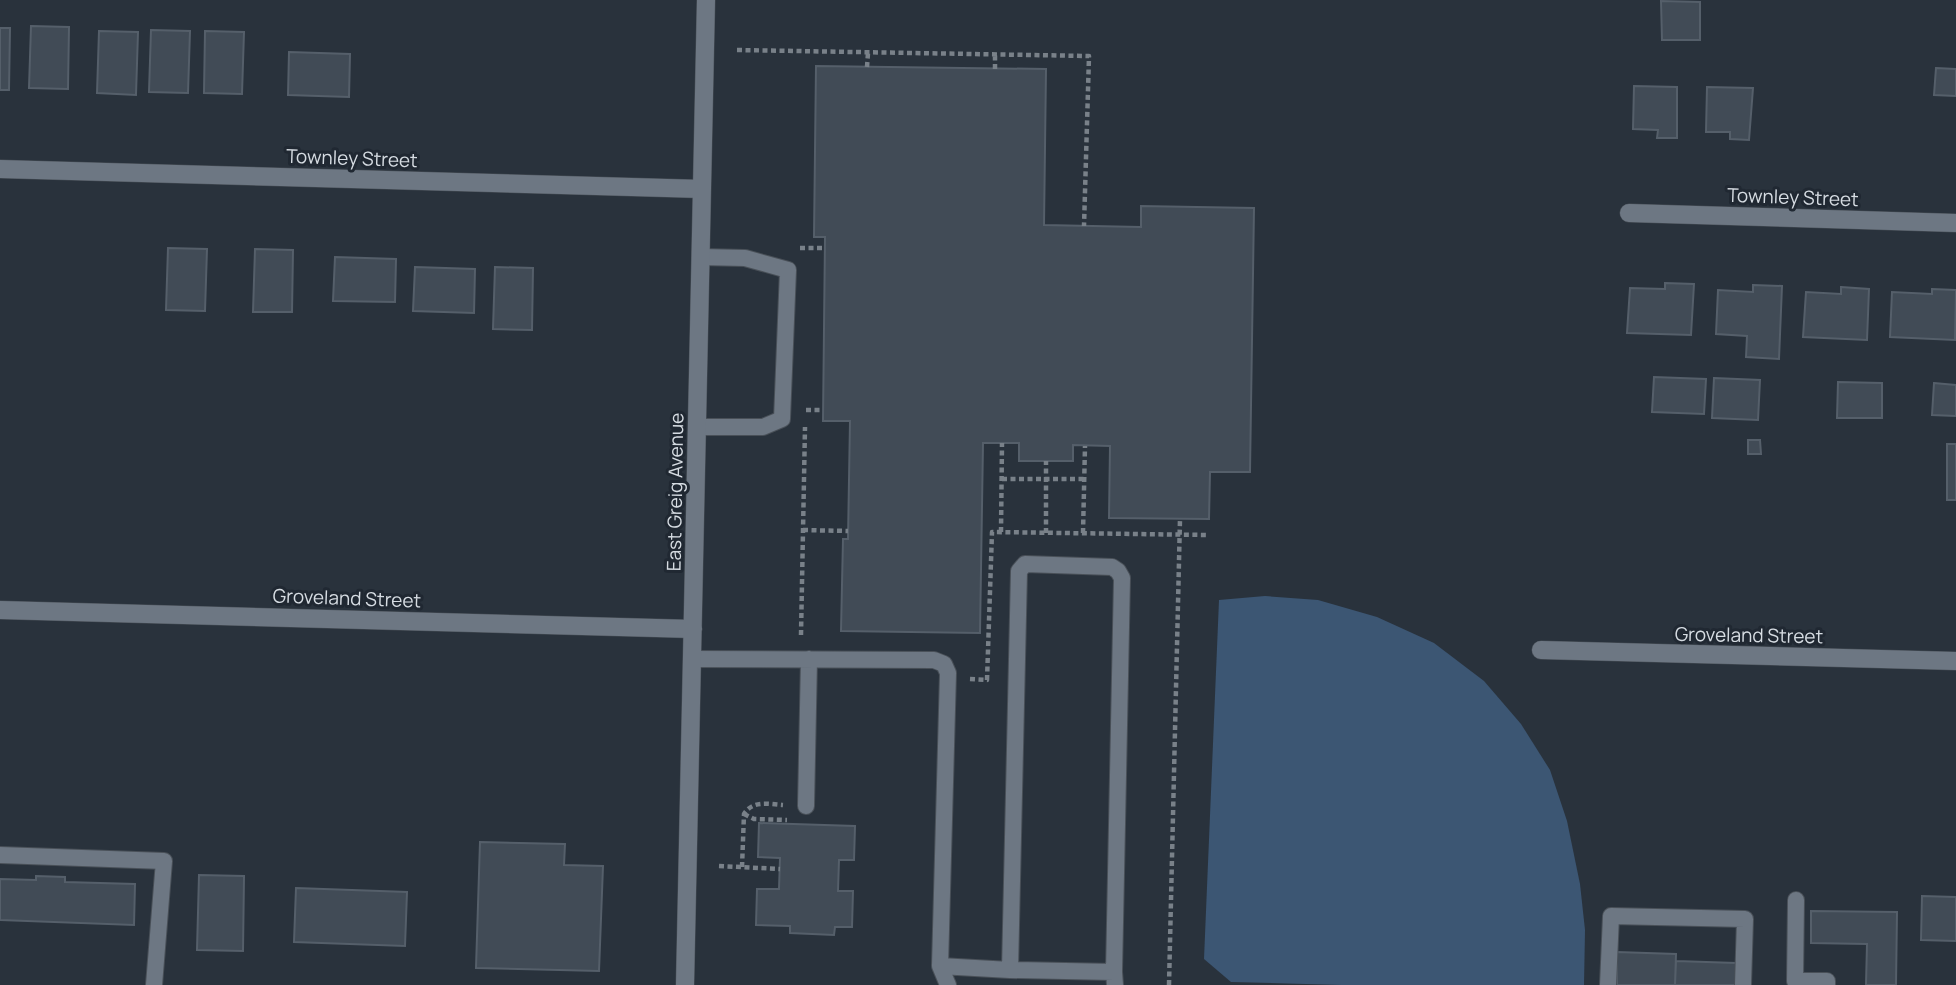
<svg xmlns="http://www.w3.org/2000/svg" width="1956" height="985" font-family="Manrope,sans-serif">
  <rect width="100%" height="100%" fill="#29323c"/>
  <path fill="#3c5673" d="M1265,596L1318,600L1377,617L1434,643L1484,681L1521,724L1550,770L1567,821L1580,884L1585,930L1584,985H1341L1231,982L1204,959L1219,600Z"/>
  <path fill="#414b56" stroke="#555f6a" stroke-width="2" d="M1661,1L1700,2V40H1662Z
    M31,26L69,27L68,89L29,88Z
    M0,28H10L9,90H0Z
    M151,30L190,31L188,93L149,92Z
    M99,31L138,32L136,95L97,93Z
    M205,31L244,32L242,94L204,93Z
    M289,52L350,54L349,97L288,95Z
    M816,66L1046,69L1044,225L1141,227V206L1254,208L1250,472H1210L1209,519L1109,518L1110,446L1073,445V461H1019V443H983L980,633L841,631L843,539H848L850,421H823L825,237H814Z
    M1936,68L1956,69V96L1934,95Z
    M1634,86L1677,87V138H1657L1658,130L1633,129Z
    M1707,87L1753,88L1749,140L1730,139V132H1706Z
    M168,248L207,249L205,311L166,310Z
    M255,249L293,250L292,312H253Z
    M335,257L396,259L395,302L333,301Z
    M415,267L475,269L474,313L413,311Z
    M495,267L533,268L532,330L493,329Z
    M1665,283L1694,284L1691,335L1627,333L1630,288L1665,289Z
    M1753,285L1782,286L1779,359L1746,357L1747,336L1716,334L1718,290L1753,292Z
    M1841,287L1869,289L1867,340L1803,337L1806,292L1841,294Z
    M1932,289L1956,290L1955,340L1890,337L1892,292L1932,294Z
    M1654,377L1706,379L1704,414L1652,412Z
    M1714,378L1760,380L1758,420L1712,418Z
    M1838,382L1882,383V418H1837Z
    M1934,383L1956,385V416L1932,415Z
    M1748,440H1760L1761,454H1748Z
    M1947,444H1956V500H1947Z
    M759,823L855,826L854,860H839L838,891H853L852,927H835L834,935L790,933V926L756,925L757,889H779L780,858L758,857Z
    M480,842L565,844L564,865L603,866L599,971L476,968Z
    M199,875L244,876L243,951L197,950Z
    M36,876L65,877V882L135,884L134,925L0,920V879L36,880Z
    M296,888L407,892L405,946L294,942Z
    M1922,896L1956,897V941L1921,940Z
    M1811,911L1897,912L1896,985H1866L1867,944L1811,943Z
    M1617,952L1676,954L1675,985H1617Z
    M1676,961L1736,963V985H1675Z"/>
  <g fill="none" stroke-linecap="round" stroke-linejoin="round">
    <g stroke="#495058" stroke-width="18">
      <path id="service" d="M698,427H763L782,419L788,270L745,258L701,257
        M692,659L934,660L944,664L948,673L940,966L948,985
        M806,806L809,659
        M0,855L164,861L154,985
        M1796,900L1795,981H1827V985
        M940,966L1010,970L1114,972L1115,985
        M1010,970L1019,571L1025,564L1112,567L1118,571L1122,578L1114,972
        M1608,985L1611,916L1745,919L1743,985"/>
    </g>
    <g stroke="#495058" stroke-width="19">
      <path id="minor" d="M0,169L702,189
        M1629,213L1956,223
        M0,610L693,629
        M1541,650L1956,661
        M685,985L706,0"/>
    </g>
    <path stroke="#798189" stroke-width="4.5" stroke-dasharray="5 3.5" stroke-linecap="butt" d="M737,50L1089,56L1084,226
      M867,67L868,53
      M995,69V55
      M800,248H825
      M806,410H823
      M1002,479H1084
      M803,530L848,531
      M1001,532L1002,443
      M1046,533V461
      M1083,533L1085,446
      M801,635L805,427
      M970,679L987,680L992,532L1208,535
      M744,814L754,819L787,820
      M719,866L780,869
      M742,867L744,814C753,800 768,804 783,805
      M1169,985L1180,519"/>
    <use href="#service" stroke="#6d7783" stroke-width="16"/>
    <use href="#minor" stroke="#6d7783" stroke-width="18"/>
  </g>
  <g text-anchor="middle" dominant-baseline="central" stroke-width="6" stroke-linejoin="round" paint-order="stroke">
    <g font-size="19" fill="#d6dce2" stroke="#202832">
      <text transform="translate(352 158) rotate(2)">Townley Street</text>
      <text transform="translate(1793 197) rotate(2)">Townley Street</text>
      <text transform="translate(675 492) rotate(-89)">East Greig Avenue</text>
      <text transform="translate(347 598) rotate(2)">Groveland Street</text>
      <text transform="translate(1749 635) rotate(1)">Groveland Street</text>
    </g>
  </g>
</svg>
